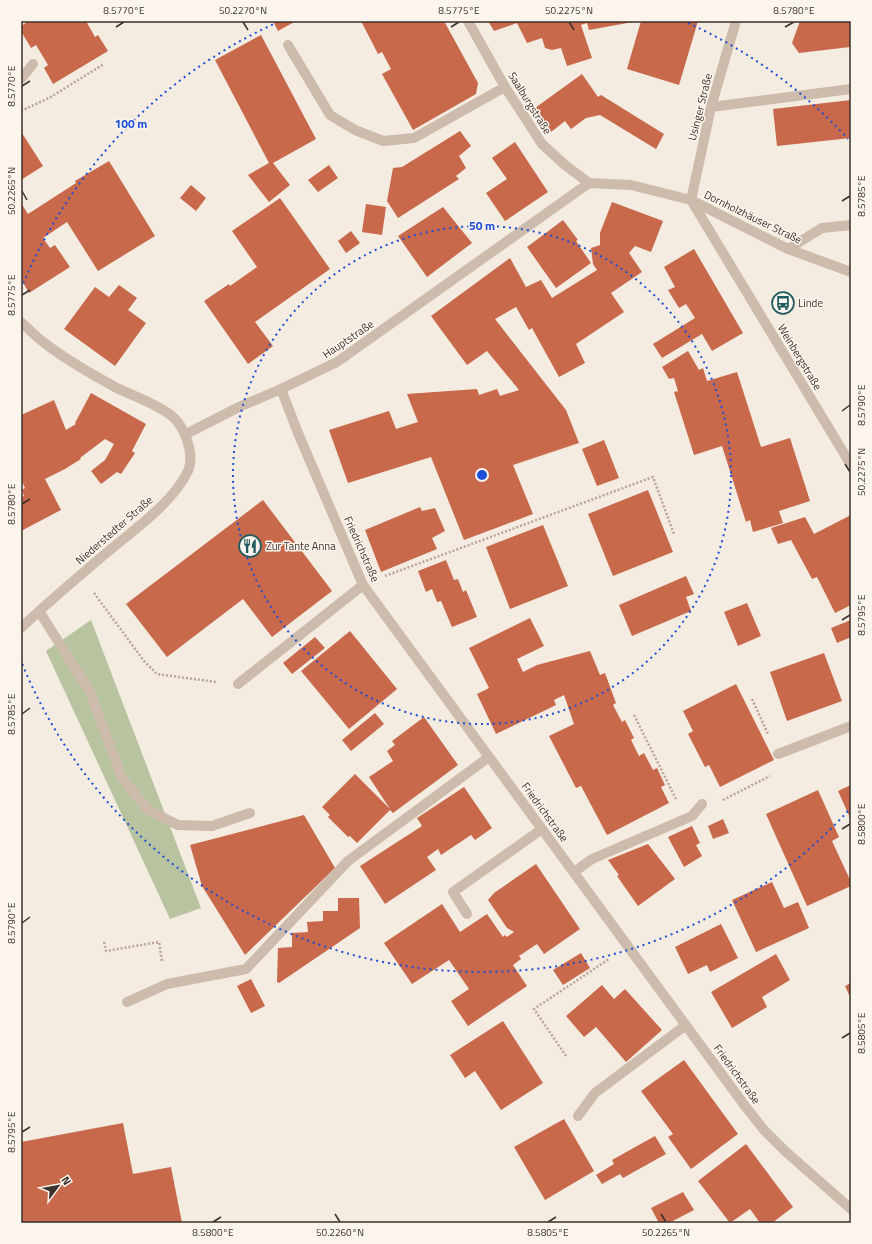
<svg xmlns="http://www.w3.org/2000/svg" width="872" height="1244" font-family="'Titillium Web',sans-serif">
  <rect width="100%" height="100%" fill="#f4ebe1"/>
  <path fill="#b8c4a0" d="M91,620L201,908L170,919L46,651Z"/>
  <path fill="#c8694b" d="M29,21H86L95,37L98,35L108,51L53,84L44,68L48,65L36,45L31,48L21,31V26Z
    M273,21H296L278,31Z
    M361,21H444L478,83L476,94L413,130L382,74L391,69L382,52L378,54Z
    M488,21H633V22L589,30L587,23L581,25L592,58L567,66L561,48L552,50L545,48L542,38L527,43L517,23L494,31Z
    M641,21H698L679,85L627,69Z
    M800,21H851L850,47L799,53L792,43Z
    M261,35L316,139L273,163L290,185L269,202L248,175L269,163L215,60Z
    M582,74L598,97L601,95L664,134L656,149L600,115L586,118L571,129L565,121L551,132L535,108Z
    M851,100V138L777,146L773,109Z
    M460,131L471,146L459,156L466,168L456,176L459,179L398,218L387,201L393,168L402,167Z
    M21,133H22L43,166L21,180Z
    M515,142L548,192L505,221L486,193L507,179L492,158Z
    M109,161L155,236L98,271L67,222L43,238L50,248L55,245L70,267L29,293L21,279V203L28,214L76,183L75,181Z
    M329,165L338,178L318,192L308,180Z
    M191,185L206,198L196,211L180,198Z
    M280,198L330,269L255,322L273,346L248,364L204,301L229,284L230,286L257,267L232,231Z
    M612,202L663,221L651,252L635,246L629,253L642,272L611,293L624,312L576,344L585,363L559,377L532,328L529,330L516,307L495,319L566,410L579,443L513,465L533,514L464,540L431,457L348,483L329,430L389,411L396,429L418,422L407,394L477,389L479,395L497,389L500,396L519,390L487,351L467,365L431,316L510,258L526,287L541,280L552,298L597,270L593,264L591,248L600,245V233Z
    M366,204L386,207L382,235L362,232Z
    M443,207L472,243L427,277L398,236Z
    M563,220L578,240L576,241L591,263L556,288L527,247Z
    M351,231L360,243L346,253L338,241Z
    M694,249L743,333L712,351L702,334L662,358L653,344L695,318L686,304L679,308L668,290L675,287L664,267Z
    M119,285L137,298L128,310L146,323L115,366L64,329L95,287L109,297Z
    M688,351L699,370L703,368L707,381L737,372L761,447L790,438L810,501L779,511L783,523L753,532L750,520L746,522L722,446L694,455L674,392L678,391L674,378L669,379L662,367Z
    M91,393L146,424L132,451L135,453L121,474L117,472L101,484L91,471L105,460L114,444L105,439L80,458L81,459L65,469L45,479L61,510L21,531V497L24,496L22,490L25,488L21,479V415L54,400L66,430L76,424L75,423Z
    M604,440L619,478L597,486L582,449Z
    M648,490L673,552L613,576L588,514Z
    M263,500L332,591L272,637L243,599L167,657L126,604Z
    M420,507L422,511L435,508L445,531L432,538L437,549L381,572L365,530Z
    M851,515V605L835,613L817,577L812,579L791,540L778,544L771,528L805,517L814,534Z
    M543,525L568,586L510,609L486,547Z
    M446,560L454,580L458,579L463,592L466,590L477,617L452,627L441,601L437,602L432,589L426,592L418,571Z
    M686,576L694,594L686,597L691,611L632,636L619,605Z
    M747,603L761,636L738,646L724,612Z
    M530,618L544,646L517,659L523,672L537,665L590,651L600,675L605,673L616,703L613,705L622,722L625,720L634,738L631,740L639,756L644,753L653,770L657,768L665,785L661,787L669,803L607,835L581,786L576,788L549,736L574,724L564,695L554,700L556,705L496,734L477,694L489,688L469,648Z
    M851,620V637L837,643L831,628Z
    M350,631L397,689L349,729L301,671Z
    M315,637L325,648L292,674L283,663Z
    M824,653L842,701L787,721L770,672Z
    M736,684L774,760L720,787L709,765L705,767L688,734L693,731L683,711Z
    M375,713L384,724L351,751L342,740Z
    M424,717L458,765L393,813L390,810L357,843L350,836L348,837L328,817L330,815L322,807L355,774L390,809L369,777L393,761L387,751L395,745L392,741Z
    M851,785V820L838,791Z
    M464,787L492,828L475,840L471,835L441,855L438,849L427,857L436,870L385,904L360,866L422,826L417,818Z
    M818,790L839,837L832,841L851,882V886L807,906L766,814Z
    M304,815L335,868L245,955L202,886L190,845Z
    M723,819L729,833L713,839L708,826Z
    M692,826L700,843L696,845L702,856L684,867L668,837Z
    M648,844L675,879L638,906L617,876L619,875L608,860Z
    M536,864L580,929L544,954L537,944L519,956L521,959L513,965L527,986L468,1026L451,1001L469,989L449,960L412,984L384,943L442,904L460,932L487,914L503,937L505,935L507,937L514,932L507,928L488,900L494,893Z
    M772,882L784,908L798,902L809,928L756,952L732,900Z
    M338,898H359L360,928L279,983L277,982L278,948L292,947V933L308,932L307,922L323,921V911H338Z
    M721,924L738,958L710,972L707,965L688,974L675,947Z
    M581,953L590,968L563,985L553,970Z
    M776,954L790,980L762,997L767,1007L732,1028L711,992Z
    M251,979L265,1006L251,1013L237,986Z
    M851,983V999L845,986Z
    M602,985L614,999L625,989L662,1030L626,1062L596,1027L584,1037L566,1016Z
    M503,1021L543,1083L501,1110L475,1071L465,1078L450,1055Z
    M684,1060L738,1134L691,1169L668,1137L673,1134L641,1091Z
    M564,1119L594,1171L545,1200L514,1147Z
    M123,1123L133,1174L171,1167L182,1223H21V1142Z
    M655,1136L666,1154L623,1178L620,1174L602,1184L596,1175L614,1164L612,1160Z
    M746,1144L793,1207L772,1223H760L750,1209L730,1223L698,1181Z
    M683,1192L694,1210L669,1223H659L651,1208Z"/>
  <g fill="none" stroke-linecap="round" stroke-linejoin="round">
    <path stroke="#b9a596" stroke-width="2.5" stroke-dasharray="2 2" stroke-linecap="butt" d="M21,111L49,98L104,64
      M385,576L653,477L674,534
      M94,593L144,661L157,674L216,682
      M752,699L768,734
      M634,715L676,799
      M723,800L770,776
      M104,942L106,951L159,942L162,962
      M566,1056L534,1009L609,959"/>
    <path stroke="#cdbbac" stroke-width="10" d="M468,21L505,87L542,144L565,165L589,183
      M288,45L330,115L355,130L383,141L414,138L505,87
      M21,79L33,64
      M711,107L851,89
      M691,200L851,465
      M691,200L711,107L736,21
      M788,249L822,228L851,225
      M21,322C29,329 37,338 46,344C66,360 90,373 113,386C132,396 154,402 172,416C185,427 195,455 188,471C173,503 132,531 105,554C77,578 48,602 21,628
      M281,389L298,433L363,585L745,1106L764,1130L785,1151L851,1209
      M186,434L239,407L281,389L337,362L589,183L631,185L691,200L788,249L851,272
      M39,611L90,692L122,778L148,810L178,825L212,826L250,813
      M238,684L363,585
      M778,754L851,726
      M574,872L592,859L692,816L702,804
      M467,914L453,892L542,829
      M127,1002L167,984L246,969L348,861L489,757
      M578,1116L595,1093L686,1025"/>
  </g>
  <path fill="none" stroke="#3b302b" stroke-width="1.5" d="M243,22L248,30M569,22L574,30M116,27L124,22M451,27L459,22M785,27L794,22M22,86L30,81M22,191L27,200M842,201L850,196M22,295L30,290M842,411L850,405M845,464L850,472M22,504L30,499M842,620L850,615M22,714L30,708M842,829L850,824M22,923L30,917M842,1038L850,1033M22,1132L30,1127M335,1214L340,1222M661,1214L666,1222M213,1222L221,1217M548,1222L556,1217"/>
  <g fill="none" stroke="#1d4ed8" stroke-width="2" stroke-dasharray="2 4">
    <circle cx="482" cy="475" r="249"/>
    <path d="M848 811A497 497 0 0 1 21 661M21 289A497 497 0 0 1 276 23M688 23A497 497 0 0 1 848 139"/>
  </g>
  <defs>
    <g id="bus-ring" transform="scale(1.15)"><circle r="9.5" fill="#fbf5ee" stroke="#1f5a5e" stroke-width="1.5"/><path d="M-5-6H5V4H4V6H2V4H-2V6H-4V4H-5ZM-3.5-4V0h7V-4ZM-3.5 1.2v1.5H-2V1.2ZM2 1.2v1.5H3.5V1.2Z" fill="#1f5a5e"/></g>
    <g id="restaurant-ring" transform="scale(1.15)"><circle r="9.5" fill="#fbf5ee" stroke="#1f5a5e" stroke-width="1.5"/><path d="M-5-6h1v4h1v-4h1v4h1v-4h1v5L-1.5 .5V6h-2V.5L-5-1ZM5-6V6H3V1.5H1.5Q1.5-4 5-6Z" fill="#1f5a5e"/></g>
  </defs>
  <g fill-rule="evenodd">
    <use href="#bus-ring" x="783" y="303"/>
    <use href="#restaurant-ring" x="250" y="546"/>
  </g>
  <g text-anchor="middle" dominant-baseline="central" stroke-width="3" stroke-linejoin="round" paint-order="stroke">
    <g font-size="11" fill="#3b302b" stroke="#fbf5ee">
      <text transform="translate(530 103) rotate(58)">Saalburgstraße</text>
      <text transform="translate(700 107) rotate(-76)">Usinger Straße</text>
      <text transform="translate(753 217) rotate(26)">Dornholzhäuser Straße</text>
      <text transform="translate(348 339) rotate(-34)">Hauptstraße</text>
      <text transform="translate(800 357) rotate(59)">Weinbergstraße</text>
      <text transform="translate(114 530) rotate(-41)">Niederstedter Straße</text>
      <text transform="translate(362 549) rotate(66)">Friedrichstraße</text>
      <text transform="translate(545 812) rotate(54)">Friedrichstraße</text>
      <text transform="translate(737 1074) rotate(54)">Friedrichstraße</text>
    </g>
    <g font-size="11" fill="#3b302b" stroke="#fbf5ee" text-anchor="start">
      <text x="798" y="303">Linde</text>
      <text x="266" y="546">Zur Tante Anna</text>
    </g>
  </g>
  <circle cx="482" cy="475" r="6" fill="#1d4ed8" stroke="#fbf5ee" stroke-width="2"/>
  <g font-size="12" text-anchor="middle" font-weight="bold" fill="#1d4ed8" stroke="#fbf5ee" stroke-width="3" stroke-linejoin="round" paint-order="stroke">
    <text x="131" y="128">100 m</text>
    <text x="482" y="230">50 m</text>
  </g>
  <rect width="872" height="1244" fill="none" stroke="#fbf5ee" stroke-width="44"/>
  <g transform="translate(58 1186) rotate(58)" stroke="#fbf5ee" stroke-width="3" paint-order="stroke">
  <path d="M0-3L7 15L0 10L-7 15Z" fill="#3b302b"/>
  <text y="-6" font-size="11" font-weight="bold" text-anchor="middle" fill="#3b302b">N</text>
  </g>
  <rect x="22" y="22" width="828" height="1200" fill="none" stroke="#3b302b" stroke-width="1.5"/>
  <g font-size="10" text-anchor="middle" fill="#3b302b">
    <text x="124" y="14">8.5770°E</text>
    <text x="243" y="14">50.2270°N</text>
    <text x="459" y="14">8.5775°E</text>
    <text x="569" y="14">50.2275°N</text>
    <text x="794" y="14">8.5780°E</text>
    <text transform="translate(11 86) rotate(-90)" y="4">8.5770°E</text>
    <text transform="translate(11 191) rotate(-90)" y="4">50.2265°N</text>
    <text transform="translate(861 196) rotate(-90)" y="4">8.5785°E</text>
    <text transform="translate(11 295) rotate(-90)" y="4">8.5775°E</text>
    <text transform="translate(861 405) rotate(-90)" y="4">8.5790°E</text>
    <text transform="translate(861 472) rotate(-90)" y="4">50.2275°N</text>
    <text transform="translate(11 504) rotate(-90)" y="4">8.5780°E</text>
    <text transform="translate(861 615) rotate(-90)" y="4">8.5795°E</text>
    <text transform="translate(11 714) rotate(-90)" y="4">8.5785°E</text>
    <text transform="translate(861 824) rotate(-90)" y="4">8.5800°E</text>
    <text transform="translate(11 923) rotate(-90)" y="4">8.5790°E</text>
    <text transform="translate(861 1033) rotate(-90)" y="4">8.5805°E</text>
    <text transform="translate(11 1132) rotate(-90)" y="4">8.5795°E</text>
    <text x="213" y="1236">8.5800°E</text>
    <text x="340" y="1236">50.2260°N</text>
    <text x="548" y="1236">8.5805°E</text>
    <text x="666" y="1236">50.2265°N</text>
  </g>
</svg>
